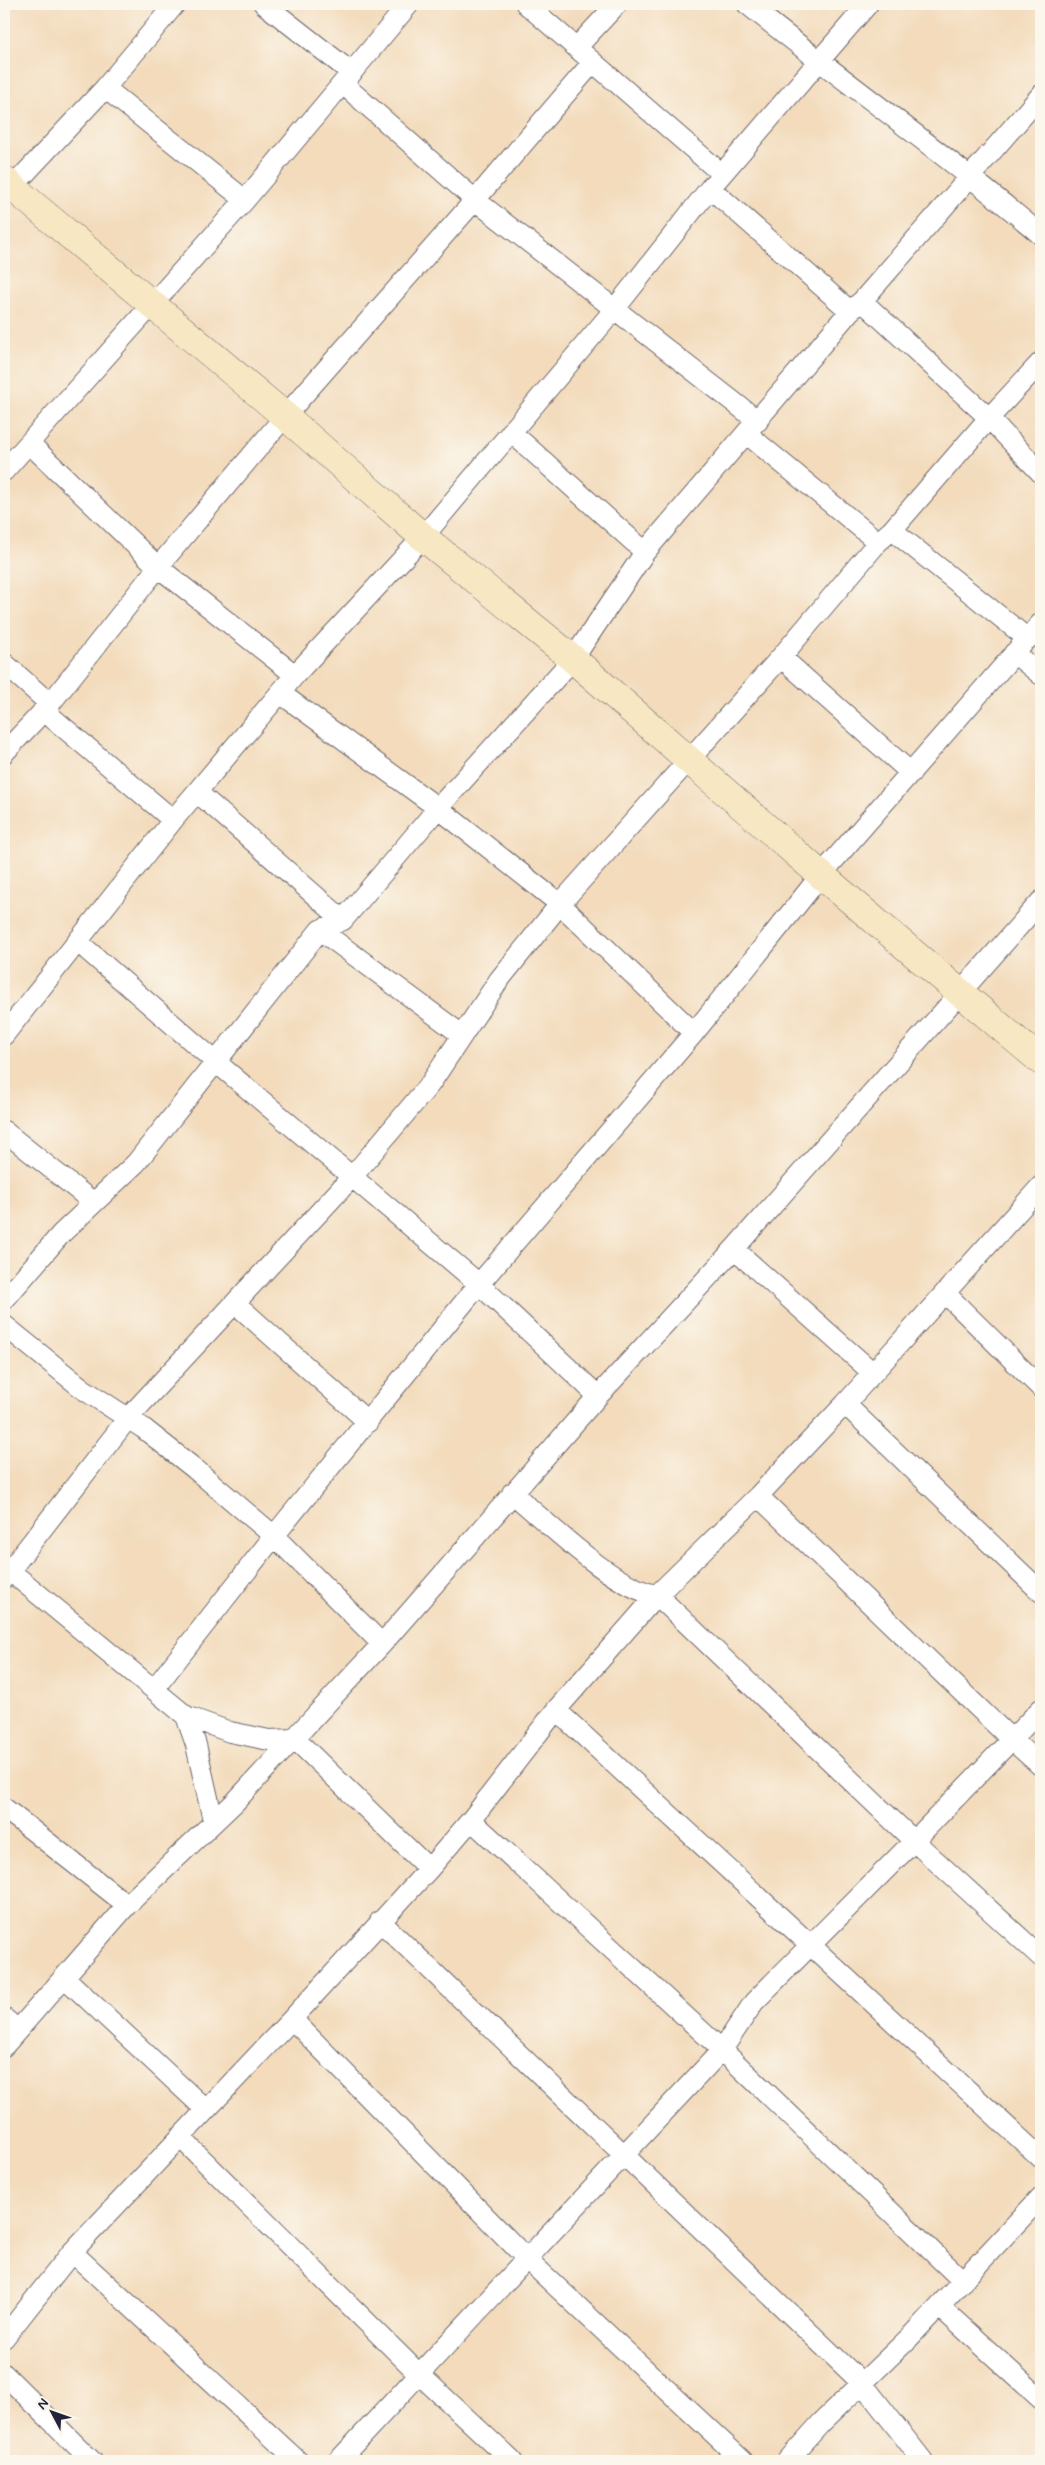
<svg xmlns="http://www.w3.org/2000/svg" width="1045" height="2465" font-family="Mynerve,sans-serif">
  <rect width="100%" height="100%" fill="#fbf7ec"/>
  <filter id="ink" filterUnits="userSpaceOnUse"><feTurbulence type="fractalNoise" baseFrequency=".02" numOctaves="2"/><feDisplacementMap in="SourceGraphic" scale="10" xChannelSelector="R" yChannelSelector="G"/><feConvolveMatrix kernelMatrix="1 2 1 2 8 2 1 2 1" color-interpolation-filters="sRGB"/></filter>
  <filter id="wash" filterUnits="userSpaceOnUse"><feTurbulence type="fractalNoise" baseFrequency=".0096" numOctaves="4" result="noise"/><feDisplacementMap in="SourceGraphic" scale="20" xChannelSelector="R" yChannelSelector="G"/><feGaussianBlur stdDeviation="1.12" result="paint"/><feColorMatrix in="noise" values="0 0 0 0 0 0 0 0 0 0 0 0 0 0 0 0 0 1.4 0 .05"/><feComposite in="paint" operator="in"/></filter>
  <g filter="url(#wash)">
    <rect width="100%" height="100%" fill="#f3dbbc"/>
  </g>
  <g filter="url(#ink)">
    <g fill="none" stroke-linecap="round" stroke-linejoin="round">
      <g stroke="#6b6368" stroke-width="22">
        <path id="street" d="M264,4L352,73
          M526,4L722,174
          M747,4C844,82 946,154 1041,235
          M577,47L617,4
          M343,84L475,200L758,421
          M105,88L245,200
          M710,188L850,311
          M4,196L105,88L175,4
          M862,301L989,418L1041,473
          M511,432L645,552
          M747,434L878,542
          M29,443L158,567L295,675
          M4,471L245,200L409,4
          M892,530L1028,639
          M1014,653L1041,675
          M781,657L911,773
          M4,663L50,704
          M280,693L438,808L560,904L694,1033
          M43,710L173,820
          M4,753L50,704L158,567L285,416L475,200L593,62
          M198,793L343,920
          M320,930L462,1035
          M78,942L217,1063L479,1284L598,1396
          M4,1035L173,820L295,675L423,537L614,310L710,188L868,4
          M4,1131L94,1203
          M734,1249L873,1373
          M945,1293L1041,1388
          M4,1300L61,1234L136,1163L320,930L343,920L438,808L573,659L645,552L850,311L862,301L1041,95
          M236,1304L368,1422
          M4,1325L83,1389L143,1428L195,1469L274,1536L382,1644
          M845,1404L1041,1592
          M512,1493C548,1523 613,1588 657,1595L914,1841L1041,1957
          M758,1496L1012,1740L1041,1766
          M4,1566L186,1716L230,1732L269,1740L295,1739L429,1869
          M4,1578L128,1418L352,1177L430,1084L499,980L560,904L781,657L878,542L892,530L989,418L1041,362
          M154,1689L274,1536L479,1284L694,1033L821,875L1041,623
          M556,1710L1041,2158
          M186,1716L196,1745L213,1820
          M4,1808L127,1905
          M471,1820L722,2050L963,2281
          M380,1921L862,2383L923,2461
          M64,1977L206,2110
          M4,2018L18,2030
          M292,2019L528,2260L743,2461
          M4,2046L127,1905L235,1802L382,1644L598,1396L734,1249L1041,901
          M180,2137L419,2374L512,2461
          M72,2252L298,2461
          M939,2306L1041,2399
          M4,2338L72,2252L292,2019L429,1869L471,1820L556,1710L657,1595L758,1496L845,1404L1041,1186
          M4,2374L92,2461
          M338,2461L722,2050L754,2002L914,1841L1041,1709
          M787,2461L821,2423L909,2338L1041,2197"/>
      </g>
      <g stroke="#6b6368" stroke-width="29">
        <path id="secondary" d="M4,180L285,416L423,537L573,659L821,875L1041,1061"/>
      </g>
      <use href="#street" stroke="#fff" stroke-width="20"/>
      <use href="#secondary" stroke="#f7e8c3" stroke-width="28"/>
    </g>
  </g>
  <rect width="1045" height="2465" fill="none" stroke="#fbf7ec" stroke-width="20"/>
  <g transform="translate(52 2412) rotate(311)" stroke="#fbf7ec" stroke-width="4" paint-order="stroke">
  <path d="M0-4L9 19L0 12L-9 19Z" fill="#22223b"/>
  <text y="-8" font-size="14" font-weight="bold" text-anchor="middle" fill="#22223b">N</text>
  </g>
</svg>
